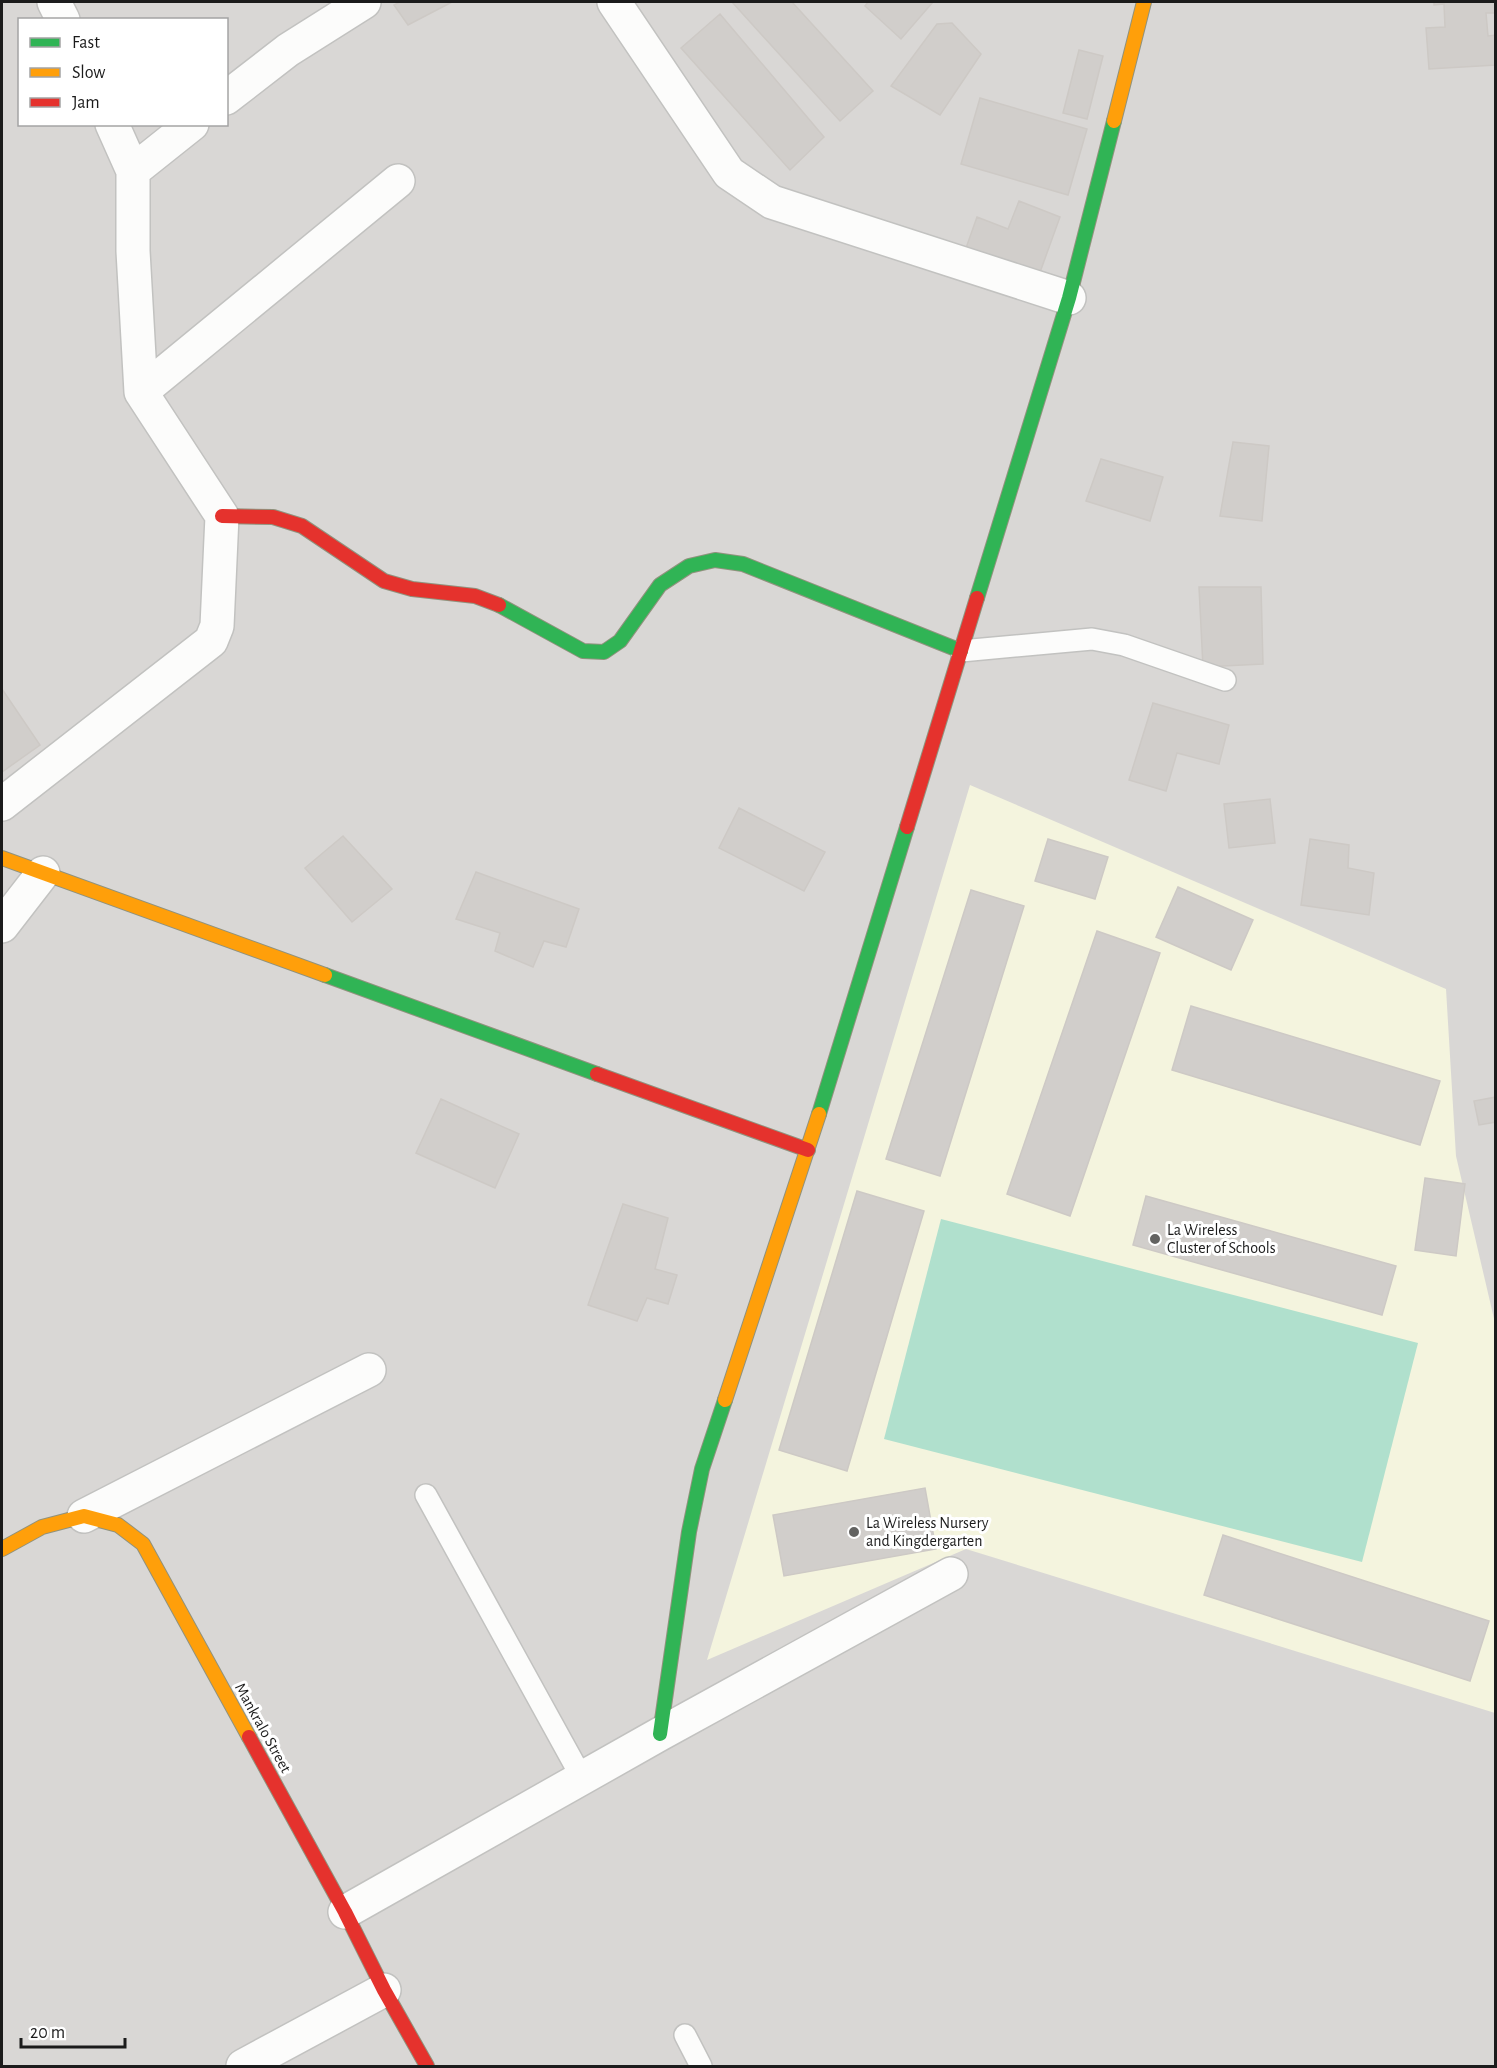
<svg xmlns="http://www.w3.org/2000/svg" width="1497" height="2068" font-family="'Alegreya Sans',sans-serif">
  <rect width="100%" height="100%" fill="#eae8e4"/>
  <path fill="#d9d7d5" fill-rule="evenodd" d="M2,2H1495V2066H2ZM20,20H226V124H20Z"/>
  <path fill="#f4f4de" d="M970,785L1446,989L1456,1156L1495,1323V1713L966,1549L707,1660Z"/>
  <path fill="#b0e0cd" d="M941,1219L1418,1343L1362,1562L884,1439Z"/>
  <path fill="#d1cecb" stroke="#cdc9c5" stroke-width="1.5" d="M400,2H452L408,25L394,5Z
    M732,2H792L873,91L840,121Z
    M868,2H933L901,39L865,6Z
    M1434,2H1496V13H1486L1488,36L1496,35V65L1429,69L1426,28L1445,27L1444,4L1434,5Z
    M720,14L824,137L790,170L681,48Z
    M952,23L981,54L940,115L891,86L937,24Z
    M1079,50L1103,56L1087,119L1063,113Z
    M980,98L1087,129L1068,195L961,164Z
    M1019,201L1060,217L1039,275L966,248L977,217L1008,229Z
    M1233,442L1269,446L1262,521L1220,516Z
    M1101,459L1163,477L1150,521L1086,501Z
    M1199,587H1261L1263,664L1203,667Z
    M2,689L40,745L2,772Z
    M1153,703L1229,725L1219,764L1177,753L1166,791L1129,780Z
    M1270,799L1275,843L1229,848L1224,804Z
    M739,808L825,852L804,891L719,848Z
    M343,836L392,889L352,922L305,868Z
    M1048,839L1108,857L1095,899L1035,881Z
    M1310,839L1349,845L1348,868L1374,873L1369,915L1301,905Z
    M476,872L579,909L566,947L544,941L533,967L495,951L500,933L456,919Z
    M1178,887L1253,920L1231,970L1156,937Z
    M971,890L1024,906L940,1176L886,1159Z
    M1097,931L1160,953L1070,1216L1007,1194Z
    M1191,1006L1440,1081L1420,1145L1172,1070Z
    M1496,1097V1122L1479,1125L1474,1101Z
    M441,1099L519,1134L495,1188L416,1153Z
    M1425,1178L1465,1184L1456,1256L1415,1250Z
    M857,1191L924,1211L847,1471L779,1450Z
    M1146,1196L1396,1266L1382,1315L1133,1245Z
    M623,1204L668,1218L655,1269L677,1275L668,1304L647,1298L637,1321L588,1305Z
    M925,1488L936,1549L784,1576L773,1515Z
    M1223,1535L1489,1621L1470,1681L1204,1595Z"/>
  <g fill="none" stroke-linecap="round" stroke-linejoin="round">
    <g stroke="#c2c2c0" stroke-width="24">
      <path id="lane" d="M961,651L1092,639L1124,645L1225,680
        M426,1495L582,1778
        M685,2035L701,2066"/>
    </g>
    <g stroke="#c2c2c0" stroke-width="36">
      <path id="street" d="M54,2L63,20
        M614,2L729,173L772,202L1069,298
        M226,98L288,50L364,2
        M133,171L192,124
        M141,392L398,181
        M2,804L211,641L217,626L222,516L141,392L133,251V171L112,124
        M2,926L43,873
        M84,1516L369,1370
        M345,1912L660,1734L951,1574
        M243,2066L384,1990"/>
    </g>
    <g stroke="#90927d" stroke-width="16">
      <path id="fast" d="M977,598L1069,298L1114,121
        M499,605L583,651L604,652L620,641L660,585L689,566L715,560L743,564L961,651
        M325,975L597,1074
        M819,1114L907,827
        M660,1734L689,1532L702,1469L725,1400"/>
    </g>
    <g stroke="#90927d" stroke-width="16">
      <path id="slow" d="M1114,121L1144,2
        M2,858L325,975
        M725,1400L819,1114
        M2,1549L42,1527L84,1516L118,1525L143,1544L249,1737"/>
    </g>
    <g stroke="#90927d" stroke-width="16">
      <path id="jam" d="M222,516L273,517L302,526L384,581L412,589L475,596L499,605
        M907,827L977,598
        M597,1074L808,1150
        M249,1737L345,1912L384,1990L427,2066"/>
    </g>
    <use href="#lane" stroke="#fcfcfb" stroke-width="21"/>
    <use href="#street" stroke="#fcfcfb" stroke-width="33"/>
    <use href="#fast" stroke="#30b455" stroke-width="14"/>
    <use href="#slow" stroke="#ff9f0a" stroke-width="14"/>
    <use href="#jam" stroke="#e5322d" stroke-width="14"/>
  </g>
  <g fill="#636361" stroke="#fff" stroke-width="2">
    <circle cx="1155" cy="1239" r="6"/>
    <circle cx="854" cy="1532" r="6"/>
  </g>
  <g text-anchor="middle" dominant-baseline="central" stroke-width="6" stroke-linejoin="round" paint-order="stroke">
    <g font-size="16" fill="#1b1b1b" stroke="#fff" text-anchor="start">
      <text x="1167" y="1230">La Wireless<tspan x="1167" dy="18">Cluster of Schools</tspan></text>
      <text x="866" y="1523">La Wireless Nursery<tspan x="866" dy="18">and Kingdergarten</tspan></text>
    </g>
    <g font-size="16" fill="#1b1b1b" stroke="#fff">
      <text transform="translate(263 1728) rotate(61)">Mankralo Street</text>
    </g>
  </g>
  <rect width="1497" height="2068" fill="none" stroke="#1b1b1b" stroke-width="6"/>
  <rect x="18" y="18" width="210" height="108" fill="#ffffff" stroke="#a4a4a4" stroke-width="1.5"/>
  <rect x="30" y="38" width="30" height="9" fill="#30b455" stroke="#a4a4a4" stroke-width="1.5"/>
  <text x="72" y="48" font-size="18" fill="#1b1b1b">Fast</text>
  <rect x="30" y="68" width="30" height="9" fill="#ff9f0a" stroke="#a4a4a4" stroke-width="1.5"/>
  <text x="72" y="78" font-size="18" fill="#1b1b1b">Slow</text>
  <rect x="30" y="98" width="30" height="9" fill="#e5322d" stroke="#a4a4a4" stroke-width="1.5"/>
  <text x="72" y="108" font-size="18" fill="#1b1b1b">Jam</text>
  <path d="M21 2038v9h104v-9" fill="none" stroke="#1b1b1b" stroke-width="3"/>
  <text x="30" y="2038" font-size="18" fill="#1b1b1b" stroke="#ffffff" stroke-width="4.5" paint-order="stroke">20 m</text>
</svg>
